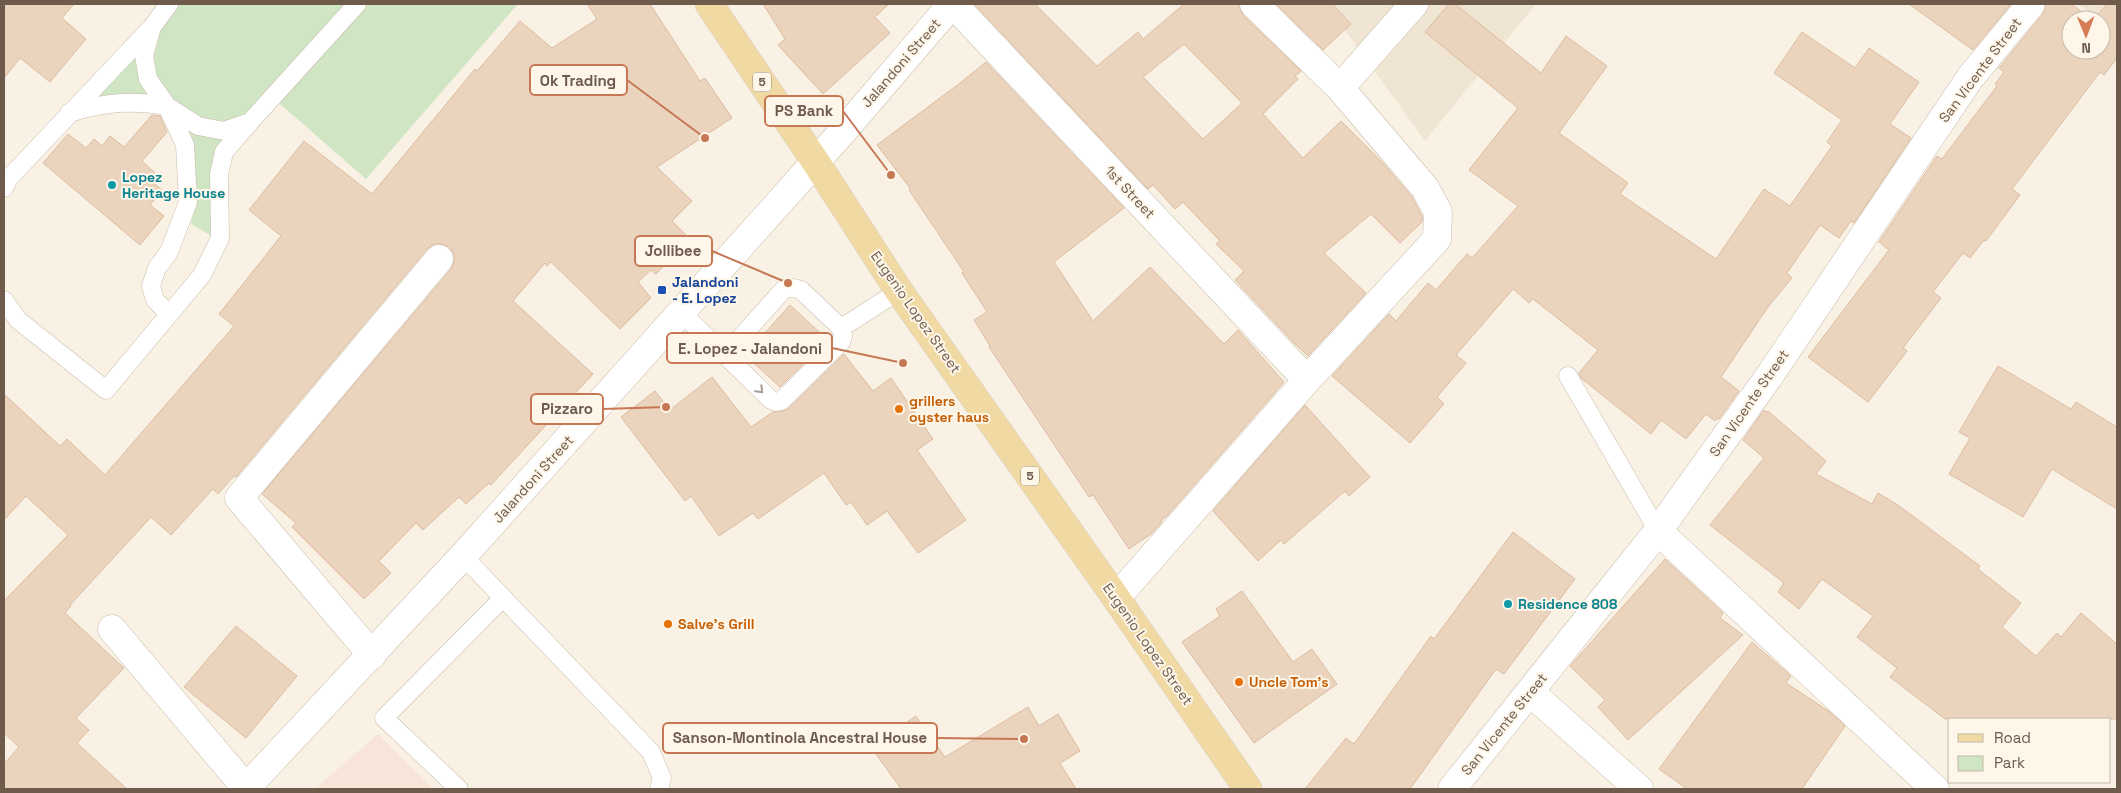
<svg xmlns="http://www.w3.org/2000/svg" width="2121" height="793" font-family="'Space Grotesk',sans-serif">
  <rect width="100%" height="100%" fill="#f9f2e4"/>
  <path fill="#f0e5d3" d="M1326,4H1536L1425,141Z
    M2078,4H2117V34L2101,20Z"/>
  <path fill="#f8e4d8" d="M378,734L433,789H315Z"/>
  <path fill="#cfe5c4" d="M169,4H357L250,122L198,126L148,79L152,27Z
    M367,4H518L366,179L279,103Z
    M144,42L158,101L87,102Z
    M189,130L212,138H227L212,236L191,224C200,194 196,161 189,130Z"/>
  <path fill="#ebd4be" stroke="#dcbca1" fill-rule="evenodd" d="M4,4H74L62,18L86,39L50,82L20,58L4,78Z
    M587,4H650L700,81L705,78L732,118L657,167L692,201L672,221L690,239L656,274L651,270L638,282L651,298L620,329L551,262L547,266L545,263L513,301L593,374L491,485L489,483L466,504L459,497L423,530L416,523L379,561L391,573L364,599L292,527L296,523L262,494L451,269L454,261V254L449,247L441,244H434L427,249L236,477L234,476L218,494L213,489L171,535L151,517L70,605L71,606L65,613L124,668L76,718L89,730L77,743L127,789H4V764L19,747L4,733V601L68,535L26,496L4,520V394L60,446L67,439L105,475L234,326L219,314L281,236L249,210L304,141L372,194L475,69L477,71L520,21L552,48L597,19Z
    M763,4H889L875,17L890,33L823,94L778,45L785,39Z
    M974,4H1035L1097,66L1138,32L1143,39L1184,4H1239L1243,15L1301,71L1295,76L1298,79L1263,114L1303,158L1341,121L1382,162L1412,197L1422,216V222L1400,243L1371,214L1324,253L1366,293L1308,356L1293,342L1235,280L1244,271L1216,244L1220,241L1183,202L1175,209L1153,185L1148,189ZM1184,44L1242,103L1203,139L1143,77Z
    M1276,4H1332L1351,24L1323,50Z
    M1449,4H1455L1541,73L1566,36L1607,66L1559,133L1628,183L1620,194L1716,259L1764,189L1790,206L1832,146L1827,142L1842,120L1774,73L1802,32L1855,68L1869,48L1919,82L1890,124L1911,138L1854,223L1851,221L1839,238L1820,225L1787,273L1792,278L1768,307L1721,377L1739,391L1719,419L1718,418L1715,421L1706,414L1686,439L1661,420L1651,434L1581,378L1579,373L1598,350L1533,299L1529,303L1513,289L1456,355L1466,363L1437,397L1444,404L1410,443L1332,376L1389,314L1396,321L1428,283L1436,290L1467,254L1472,258L1518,206L1469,170L1518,108L1425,32Z
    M1909,4H2011L1973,50Z
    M2046,4H2071L2093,20L2107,4H2117V58L2104,75L2100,72L2012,189L2020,195L1986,241L1984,240L1970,258L1963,253L1933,292L1941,298L1903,348L1907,351L1868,402L1808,357L1889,250L1879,242L1937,156L1942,159L1997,86L1995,84L2004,72L1999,68L2043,14ZM2071,20H2101V50H2071Z
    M986,62L1124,208L1054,262L1093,321L1150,267L1224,344L1238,330L1284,382L1167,516L1161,520L1162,522L1151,534L1129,549L1093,495L1089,497L989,347L990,346L974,320L987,312L962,273L964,272L909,190L910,188L877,145L960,83Z
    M152,115L160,116L167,132L142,161L155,173L149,179L162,190L150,205L164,216L140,245L43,163L68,134L86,148L94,139L102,146L110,136L124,147Z
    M790,305L828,340L780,387L745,355Z
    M844,354L873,391L891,378L933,439L917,450L966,520L918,553L887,511L867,525L851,502L846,505L824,473L758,519L753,513L719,536L691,496L685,501L621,417L655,391L670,410L712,377L751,427L773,412L783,411L788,409Z
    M1998,366L2071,409L2076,402L2117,427V509L2052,469L2023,517L1949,474L1970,438L1959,432Z
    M1305,405L1370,477L1349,496L1345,491L1284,544L1281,540L1258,561L1213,511Z
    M1764,410L1766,412L1768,411L1826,461L1816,474L1872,504L1878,493L1898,505L1980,566L1978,569L2021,603L2002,627L2036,656L2057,633L2061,637L2081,613L2117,644V719H1945L1890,677L1897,668L1857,637L1873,616L1822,579L1799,609L1778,592L1784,583L1710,525L1764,458L1743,440Z
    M1513,532L1575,579L1504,674L1496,669L1410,789H1305L1346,738L1354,744L1431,636L1434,639Z
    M1665,559L1723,613L1720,618L1743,635L1628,740L1598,707L1605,700L1570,666Z
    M1242,591L1293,662L1312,649L1337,684L1254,743L1182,642L1220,616L1216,609Z
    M236,626L297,676L246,738L184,687Z
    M1752,642L1791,676L1786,683L1830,712L1845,726L1802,789H1687L1659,769Z
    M1028,707L1039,726L1058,714L1080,751L1060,763L1076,789H901L871,747L916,716L945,757Z"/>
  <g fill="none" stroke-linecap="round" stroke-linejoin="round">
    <g stroke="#c8bbab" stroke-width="19">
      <path id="service" d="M169,4L152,27L144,55L148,79L167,106L198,126L224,131L250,122L357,4
        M69,113C107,102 129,100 167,106L185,145L188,202L169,252L157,268L151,286L155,300L169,314
        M4,188L9,178L150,29
        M4,300L18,320L106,390L202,275L220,238L219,175L224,152L250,122
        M681,312L771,400L776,402L781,401L841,342L843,336L841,328
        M841,328L899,291
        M725,355L784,289L793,288L801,290L841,328
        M1568,376L1658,531
        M463,556L651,752L662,778L659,789
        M459,789L384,718L503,598"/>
    </g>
    <g stroke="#c8bbab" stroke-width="29">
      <path id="minor" d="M953,4L1307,380
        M1340,88L1414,4
        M1658,531L1935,789
        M1116,598L1307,380L1437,239L1438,212L1425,188L1340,88L1254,4
        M112,629L246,788
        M372,655L239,498L439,259
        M1530,692L1639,789
        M1452,789L1658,531L1770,375L1970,78L2031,4"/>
    </g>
    <g stroke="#cebdac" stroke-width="29">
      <path id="secondary" d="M245,789L463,556L845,129L952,4"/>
    </g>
    <g stroke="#d6d1cd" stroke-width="29">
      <path id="primary" d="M709,4L815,161L899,291L1116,598L1248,789"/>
    </g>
    <use href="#service" stroke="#fff" stroke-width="18"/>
    <use href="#minor" stroke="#fff" stroke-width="28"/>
    <use href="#secondary" stroke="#fff" stroke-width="28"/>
    <use href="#primary" stroke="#f1d9a3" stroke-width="28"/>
  </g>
  <defs><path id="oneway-chevron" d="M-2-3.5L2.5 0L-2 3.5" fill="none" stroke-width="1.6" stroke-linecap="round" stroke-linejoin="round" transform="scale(1.25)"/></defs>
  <use stroke="#a89d94" href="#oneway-chevron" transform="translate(760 390) rotate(45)"/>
  <g fill="#0f9aa8" stroke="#fdf6e9" stroke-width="2">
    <circle cx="112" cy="185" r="5"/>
    <circle cx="1508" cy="604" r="5"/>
  </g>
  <rect fill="#1a4fb4" stroke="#fdf6e9" stroke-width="2" x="657" y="285" width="10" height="10" rx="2.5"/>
  <g fill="#e8710a" stroke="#fdf6e9" stroke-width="2">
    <circle cx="899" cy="409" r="5"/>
    <circle cx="668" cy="624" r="5"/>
    <circle cx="1239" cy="682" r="5"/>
  </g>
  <g text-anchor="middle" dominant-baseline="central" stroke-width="4" stroke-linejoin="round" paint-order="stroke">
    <g fill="#fdf6e9" stroke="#998a7b" stroke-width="1">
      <rect x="753" y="72.5" width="18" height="19" rx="4"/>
      <rect x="1021" y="466.5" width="18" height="19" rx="4"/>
    </g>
    <g font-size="12" font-weight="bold" fill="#6e5b4c">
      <text x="762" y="82">5</text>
      <text x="1030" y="476">5</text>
    </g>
    <g font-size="14" fill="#6e5b4c" stroke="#fdf6e9">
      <text transform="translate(901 63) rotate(-49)">Jalandoni Street</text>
      <text transform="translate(1980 70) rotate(-53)">San Vicente Street</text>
      <text transform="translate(1130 192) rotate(47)">1st Street</text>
      <text transform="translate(916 312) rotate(55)">Eugenio Lopez Street</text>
      <text transform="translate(1749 403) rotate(-55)">San Vicente Street</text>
      <text transform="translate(533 479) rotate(-48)">Jalandoni Street</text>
      <text transform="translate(1148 644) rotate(55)">Eugenio Lopez Street</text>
      <text transform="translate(1504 724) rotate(-51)">San Vicente Street</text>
    </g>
    <g font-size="14" font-weight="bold" fill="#0d838f" stroke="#fdf6e9" text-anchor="start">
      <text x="122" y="177">Lopez<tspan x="122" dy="16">Heritage House</tspan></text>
      <text x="1518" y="604">Residence 808</text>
    </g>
    <g font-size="14" font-weight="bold" fill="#164399" stroke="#fdf6e9" text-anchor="start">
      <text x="672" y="282">Jalandoni<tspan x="672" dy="16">- E. Lopez</tspan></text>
    </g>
    <g font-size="14" font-weight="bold" fill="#c56008" stroke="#fdf6e9" text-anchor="start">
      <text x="909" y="401">grillers<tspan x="909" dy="16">oyster haus</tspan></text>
      <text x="678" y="624">Salve's Grill</text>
      <text x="1249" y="682">Uncle Tom's</text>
    </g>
  </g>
  <path fill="none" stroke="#c67754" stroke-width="2" d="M705 138L627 80M891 175L843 111M788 283L712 251M903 363L832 348M666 407L603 409M1024 739L937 738"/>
  <g fill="#c67754" stroke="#fdf6e9" stroke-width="2">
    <circle cx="705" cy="138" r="5"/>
    <circle cx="891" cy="175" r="5"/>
    <circle cx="788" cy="283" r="5"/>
    <circle cx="903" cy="363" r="5"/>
    <circle cx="666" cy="407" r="5"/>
    <circle cx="1024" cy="739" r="5"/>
  </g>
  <g fill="#fdf6e9" stroke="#c67754" stroke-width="2">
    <rect x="530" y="65" width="97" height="30" rx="5"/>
    <rect x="765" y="96" width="78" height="30" rx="5"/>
    <rect x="635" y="236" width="77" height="30" rx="5"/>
    <rect x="667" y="333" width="165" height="30" rx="5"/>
    <rect x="531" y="394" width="72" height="30" rx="5"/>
    <rect x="663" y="723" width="274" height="30" rx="5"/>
  </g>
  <g font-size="15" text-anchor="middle" font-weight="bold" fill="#6e5b4c">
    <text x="578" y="86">Ok Trading</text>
    <text x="804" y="116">PS Bank</text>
    <text x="673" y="256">Jollibee</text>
    <text x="750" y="354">E. Lopez - Jalandoni</text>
    <text x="567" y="414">Pizzaro</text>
    <text x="800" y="743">Sanson-Montinola Ancestral House</text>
  </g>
  <rect width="2121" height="793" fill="none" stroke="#6e5b4c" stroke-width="10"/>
  <rect x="1948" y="718" width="162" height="65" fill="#fdf6e9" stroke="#c4b8aa"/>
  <rect x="1958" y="734" width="25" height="8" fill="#f1d9a3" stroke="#c4b8aa"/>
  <text x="1994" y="743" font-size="15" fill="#6e5b4c">Road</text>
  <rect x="1958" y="756" width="25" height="15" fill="#cfe5c4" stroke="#c4b8aa"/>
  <text x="1994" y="768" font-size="15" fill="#6e5b4c">Park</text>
  <g transform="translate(2086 35) rotate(179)"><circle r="24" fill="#fdf6e9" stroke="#c4b8aa"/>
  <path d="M0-4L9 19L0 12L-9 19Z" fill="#d67c56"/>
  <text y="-8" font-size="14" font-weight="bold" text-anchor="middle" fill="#6e5b4c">N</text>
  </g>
</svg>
